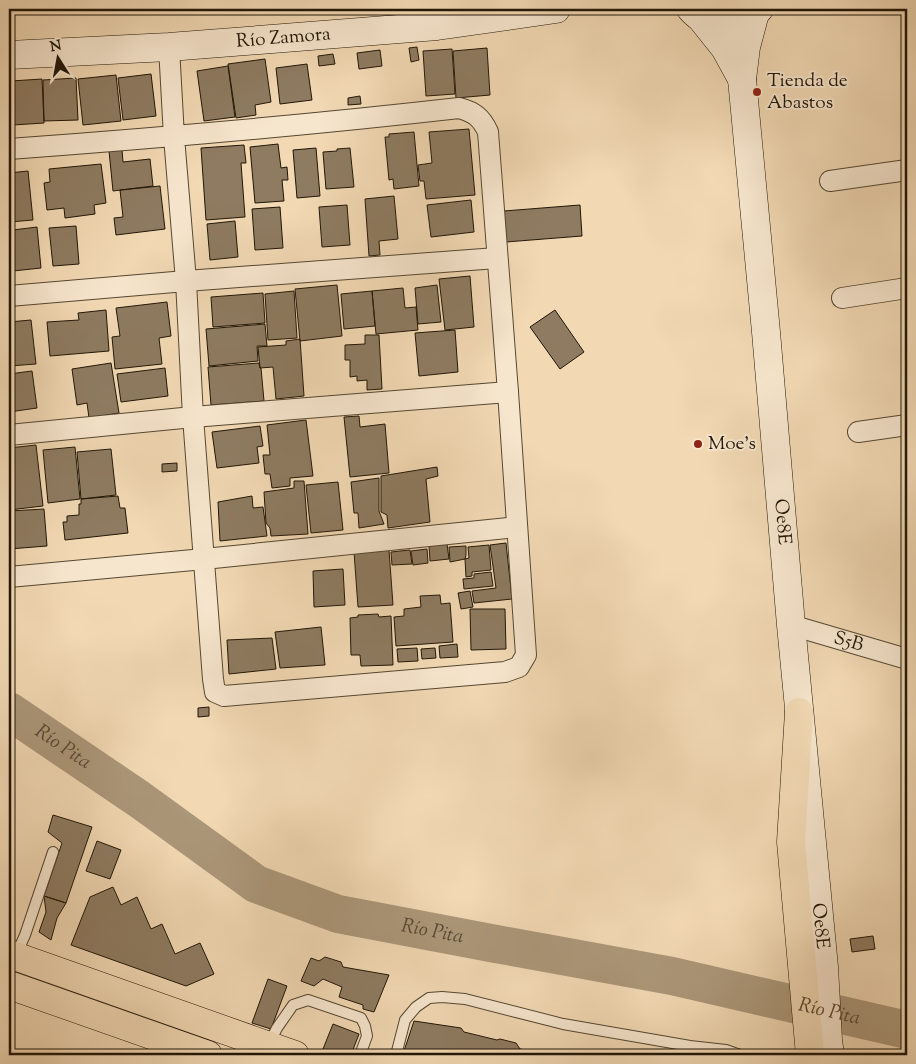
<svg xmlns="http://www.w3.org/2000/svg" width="916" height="1064" font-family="'Sorts Mill Goudy',serif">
  <rect width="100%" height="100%" fill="#f2d9b4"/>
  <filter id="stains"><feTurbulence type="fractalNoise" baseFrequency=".004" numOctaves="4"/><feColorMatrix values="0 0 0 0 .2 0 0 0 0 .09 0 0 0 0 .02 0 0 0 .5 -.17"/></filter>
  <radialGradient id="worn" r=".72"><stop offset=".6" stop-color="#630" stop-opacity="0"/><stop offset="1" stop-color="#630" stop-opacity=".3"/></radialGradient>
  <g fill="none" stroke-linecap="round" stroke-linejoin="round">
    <path stroke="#ab9779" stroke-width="38" id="s1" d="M9,711L139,799L256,884L338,914L496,944L672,976L907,1030"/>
  </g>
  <path fill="#8e7b61" stroke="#211607" d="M417,47L419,60L411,62L409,48Z
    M487,48L490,95L456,98L453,51Z
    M452,49L455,94L426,96L423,51Z
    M380,50L382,66L359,69L357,53Z
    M333,54L335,64L319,66L318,56Z
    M265,59L271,102L255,105L256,115L236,118L228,64Z
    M307,64L312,100L280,104L276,68Z
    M228,66L235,117L204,121L197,71Z
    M151,74L156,116L123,120L118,78Z
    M116,75L121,121L83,125L78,79Z
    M76,78L78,120L44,121L43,80Z
    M42,79L44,123L13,125L11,81Z
    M360,96L361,104L348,105V98Z
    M469,129L475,195L426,199L424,181H420L418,165L432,163L429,132Z
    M414,132L419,186L394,189L393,179L389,180L385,137H389V134Z
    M278,144L281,168L287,167L288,180H282L284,201L255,203L250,147Z
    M244,145L246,163H241L245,217L206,220L201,148Z
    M316,148L320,196L297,198L293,150Z
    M350,148L354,187L326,189L323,152L337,151V149Z
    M122,150L123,162L150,159L153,186L113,191L109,151Z
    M101,164L106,203L94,205L95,214L65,218L64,208L47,210L44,183L50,182L49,169Z
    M28,171L33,220L9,222V173Z
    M160,186L165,229L116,235L114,218L123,217L120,190Z
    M394,196L398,239L379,241L380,255L369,256L365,199Z
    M471,200L474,232L431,237L427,205Z
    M347,205L350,245L322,247L319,207Z
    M580,205L582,236L506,242L504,211Z
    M280,207L283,248L255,250L252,209Z
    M235,221L238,257L210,260L207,224Z
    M76,226L79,264L53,266L49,228Z
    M37,227L41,268L13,271L10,244L14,243L13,230Z
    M470,276L474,327L445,330L439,279Z
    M337,285L342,336L300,341L295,289Z
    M437,285L441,322L418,324L415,288Z
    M403,288L405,308L416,307L418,330L376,334L372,291Z
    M294,291L297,338L268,340L265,294Z
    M372,291L375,326L344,329L341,294Z
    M263,293L265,323L213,327L211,297Z
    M167,302L171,336L159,338L162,364L115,369L112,337L120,336L116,308Z
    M106,310L109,351L50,356L47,322L79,320L78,313Z
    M555,310L584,352L560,369L530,327Z
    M31,320L36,364L9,366V322Z
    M265,324L267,346H257L258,361L209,366L206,329Z
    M455,330L458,372L419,376L415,333Z
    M365,335H379L382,389L367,390V380L357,381V376L350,377V360H345V345L365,344Z
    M300,339L304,396L276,399L273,367L260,368L258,347L286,345V341Z
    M111,363L119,413L89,418L87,403L77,405L72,369Z
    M259,363L260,368H261L264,401L211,405L208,367Z
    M165,368L168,396L121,402L117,374Z
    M32,371L37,408L9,412V374Z
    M359,416L360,427L385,424L389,473L350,477L344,417Z
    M306,420L313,476L290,478V486L272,488L270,474H265L263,455H270L267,425Z
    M260,426L263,446L257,447L259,463L217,468L212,432Z
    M36,445L43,506L9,510V448Z
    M75,447L80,499L48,503L43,450Z
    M111,449L116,495L81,499L77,452Z
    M177,463V471L162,472V464Z
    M437,467L438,476L426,479L430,522L388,528L387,515L381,512V476Z
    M379,478V511L384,524L359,528L358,513H354L351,482Z
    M294,481H304L308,534L271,536L270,528L266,523L264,492L294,488Z
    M338,482L343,530L311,533L306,485Z
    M118,496L120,508H125L128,533L65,540L63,522H67V516L79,515V504H81V499Z
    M252,496L253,508L263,507L267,536L220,541L218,502Z
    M44,509L47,546L9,549V511Z
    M506,543L512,599L474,603L472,591L496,588L490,545Z
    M447,544L449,559L430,561L429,546Z
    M489,545L491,570L472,572V576L466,577L465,559L469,558L468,547Z
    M466,546V555L465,559L450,562L449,547Z
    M427,549L428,563L413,565L411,551Z
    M389,550L393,605L358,607L354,552Z
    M410,550L412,564L392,565L391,552Z
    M343,569L345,605L314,607L313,571Z
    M491,572L493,586L464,589L463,579L474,578V574Z
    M470,591L473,607L461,609L458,593Z
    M440,595L441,604L450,603L453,642L396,646L394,617L404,616V609L421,607L420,596Z
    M470,609H505L506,649L471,650Z
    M378,614L379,617L391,616L393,665L361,666L360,655H351L350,618L358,617V615Z
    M321,627L325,665L280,668L275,632Z
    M272,638L276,669L229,674L227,640Z
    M457,644L458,657L440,658L439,646Z
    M417,648L418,661L398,662L397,649Z
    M435,648L436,658L422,659L421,649Z
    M209,707V716L198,717V708Z
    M53,815L92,827L66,903L44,896L62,843L48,832Z
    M97,841L121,850L110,879L86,871Z
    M113,887L121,905L137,897L151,929L162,924L175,954L200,943L214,974L186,986L71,945L90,897Z
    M44,896L66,903L57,918L51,940L39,932L46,912Z
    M873,936L875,949L852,952L850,939Z
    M325,957L341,962L343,967L389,975L374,1012L363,1009V1005L339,997L342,987L323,979L314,986L301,981L311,958L319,961Z
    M268,979L287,986L271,1029L252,1023Z
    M414,1021L461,1028L464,1032L497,1040L500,1039L516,1043L520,1049L555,1055H434L404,1051Z
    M333,1024L359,1034L351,1055H340L323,1049Z"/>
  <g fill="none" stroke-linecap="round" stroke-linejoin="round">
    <g stroke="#554732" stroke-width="12">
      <path id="lane" d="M16,955L25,935L53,852
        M269,1044L277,1028L293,1005L308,1000L361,1018L365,1026L367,1036L360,1055
        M396,1055L405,1020L416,1007L429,998L442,997L465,999L563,1024L690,1046L726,1050L740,1055"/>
    </g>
    <g stroke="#554732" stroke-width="22">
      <g id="street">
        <path d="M9,149C159,138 309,125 459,108C474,112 481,117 488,132L508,392L526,655L519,667L505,672L224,696L215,692L213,679L193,417L186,281L174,137L169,47"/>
        <path d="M830,181L907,170"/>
        <path d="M9,296L186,281L497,258"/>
        <path d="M842,298L907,288"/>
        <path d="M858,432L907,425"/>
        <path d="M9,435L193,417L508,392"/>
        <path d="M9,577L204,559L517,527"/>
        <path id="s2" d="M791,625L907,659"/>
      </g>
    </g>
    <g stroke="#211607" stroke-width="29">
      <g id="secondary">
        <path d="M691,9C709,30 741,30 759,9"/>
        <path id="s3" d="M755,13L746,47L742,79L766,332L791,625L824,967L828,1040L830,1055"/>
        <path d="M701,18L725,48L742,79"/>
        <path id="s4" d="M9,55L169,47L437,26L556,9"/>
      </g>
    </g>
    <g stroke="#211607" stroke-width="29">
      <path id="highway" d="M799,712L791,842L810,1055
        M9,954L295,1055
        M9,985L208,1055"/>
    </g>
    <use href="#lane" stroke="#f7e6ce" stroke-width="10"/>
    <use href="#street" stroke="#f7e6ce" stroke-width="20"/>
    <use href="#secondary" stroke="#f7e6ce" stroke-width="28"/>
    <use href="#highway" stroke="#f2d9b4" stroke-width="28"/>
  </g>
  <g fill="#8f2418" stroke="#f7e6ce" stroke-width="2">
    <circle cx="757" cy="92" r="5"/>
    <circle cx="698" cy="444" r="5"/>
  </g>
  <g text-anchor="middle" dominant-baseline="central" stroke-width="4" stroke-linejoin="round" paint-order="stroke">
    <g font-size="19" fill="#211607" stroke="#f7e6ce">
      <text stroke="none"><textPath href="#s4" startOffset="275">Río Zamora</textPath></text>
      <text stroke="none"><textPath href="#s3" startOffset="512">Oe8E</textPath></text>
      <text stroke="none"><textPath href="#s2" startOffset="60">S5B</textPath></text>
      <text stroke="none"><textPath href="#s3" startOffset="918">Oe8E</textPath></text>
    </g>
    <g font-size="19" fill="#211607" stroke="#f7e6ce" text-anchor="start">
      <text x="767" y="81">Tienda de<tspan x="767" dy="22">Abastos</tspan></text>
      <text x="708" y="444">Moe's</text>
    </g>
    <g font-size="20" font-style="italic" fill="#584a35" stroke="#f7e6ce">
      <text stroke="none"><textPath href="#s1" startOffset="65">Río Pita</textPath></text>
      <text stroke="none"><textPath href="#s1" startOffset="485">Río Pita</textPath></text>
      <text stroke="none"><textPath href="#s1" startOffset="890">Río Pita</textPath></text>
    </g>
  </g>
  <rect width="916" height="1064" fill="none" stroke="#f2d9b4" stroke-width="30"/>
  <rect x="10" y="10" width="896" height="1044" fill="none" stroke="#211607" stroke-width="2.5"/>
  <rect x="15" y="15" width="886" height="1034" fill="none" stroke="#211607"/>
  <g transform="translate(58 58) rotate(349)" stroke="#f7e6ce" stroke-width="4" paint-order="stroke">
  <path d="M0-4L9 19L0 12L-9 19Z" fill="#211607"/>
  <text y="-8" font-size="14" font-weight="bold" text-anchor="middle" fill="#211607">N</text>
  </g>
  <rect width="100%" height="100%" filter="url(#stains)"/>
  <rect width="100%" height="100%" fill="url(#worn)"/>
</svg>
